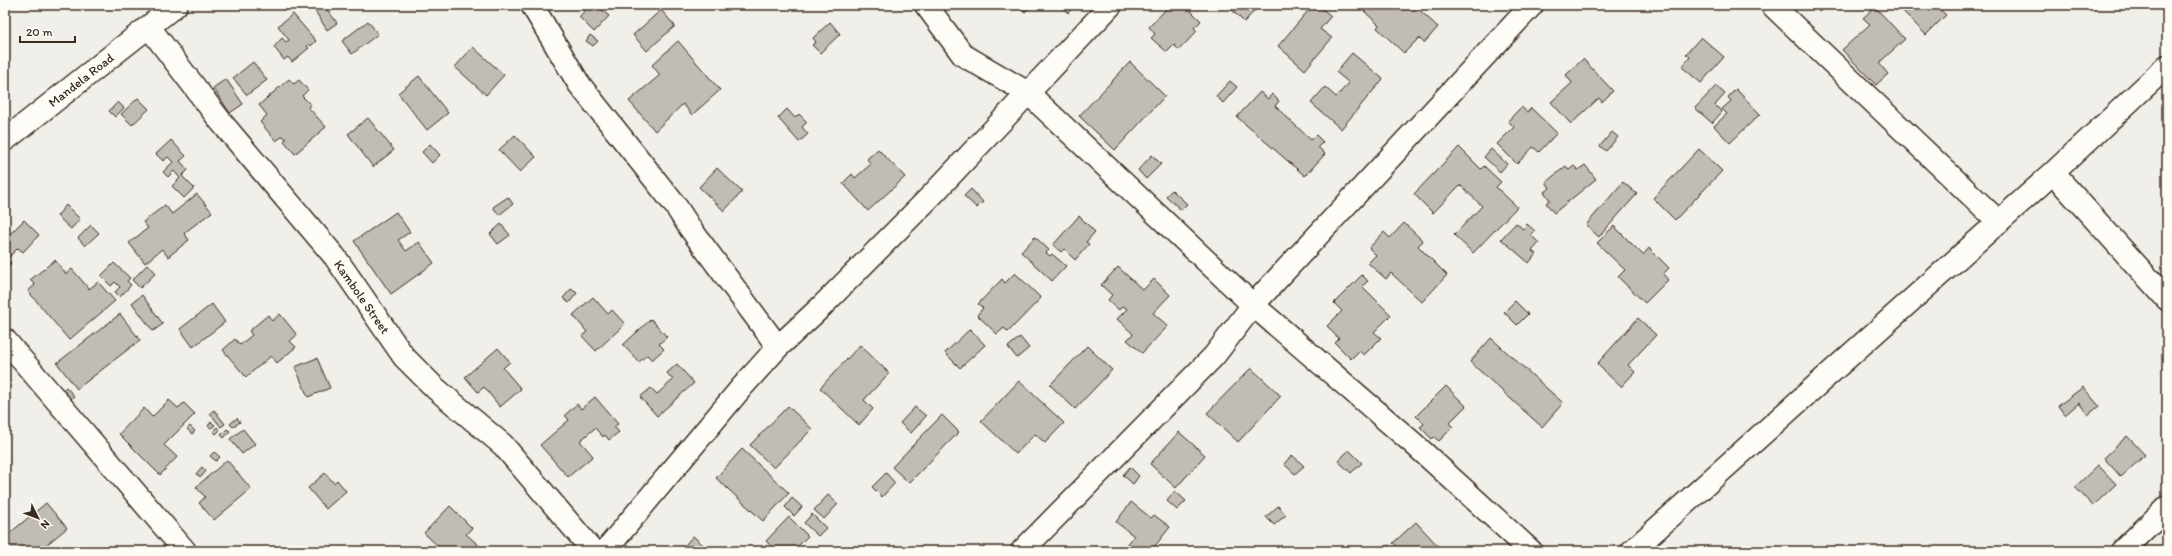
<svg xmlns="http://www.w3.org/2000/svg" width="2172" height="556" font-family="Itim,sans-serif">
  <rect width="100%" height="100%" fill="#f1efea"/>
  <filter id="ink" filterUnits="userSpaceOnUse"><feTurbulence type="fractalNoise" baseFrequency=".025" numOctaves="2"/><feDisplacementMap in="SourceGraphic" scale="8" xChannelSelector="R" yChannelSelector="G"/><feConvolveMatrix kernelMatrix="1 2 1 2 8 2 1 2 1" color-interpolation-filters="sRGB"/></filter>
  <g filter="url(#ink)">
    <path fill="#c1bcb4" stroke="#3b2a1e" d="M324,5L337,23L327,30L315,11Z
      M590,5H596L609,16L594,32L579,17Z
      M834,5H842L837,9Z
      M1017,5H1032L1025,12Z
      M1059,5H1075L1068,13Z
      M1170,5H1179L1181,7L1185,5L1201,21L1194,28L1197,31L1179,50L1174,45L1167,52L1151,38L1155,34L1149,27Z
      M1227,5H1260L1244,22Z
      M1313,5H1318L1331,16L1320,29L1332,38L1305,70L1278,46Z
      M1369,5H1414L1438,27L1424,43L1419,38L1404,53L1377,28L1379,25L1364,11Z
      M1897,5H1935L1946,15L1926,35Z
      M1875,7L1905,39L1879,63L1888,74L1876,85L1842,50L1870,24L1863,18Z
      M661,10L675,26L647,51L633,35Z
      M293,14L316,41L311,46L309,44L307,46L309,48L292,62L288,57L284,60L274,47L282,38L286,42L289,40L278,26Z
      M368,21L378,34L352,54L342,41Z
      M830,22L840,34L820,53L812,45L816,42L813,38Z
      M590,35L598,41L593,46L586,41Z
      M1701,37L1724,57L1701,83L1682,67L1690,57L1686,54Z
      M678,41L720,90L692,115L683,104L655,131L629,101L660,75L652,65Z
      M473,47L504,75L486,95L455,67Z
      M1352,53L1383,79L1341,129L1311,103L1325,87L1336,97L1349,83L1336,72Z
      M1583,59L1613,91L1602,102L1599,98L1571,124L1551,102L1572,83L1566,75Z
      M253,62L267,80L247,95L233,78Z
      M1130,62L1165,96L1115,150L1079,116Z
      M419,76L448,113L427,130L398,93Z
      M226,79L243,104L230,113L213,88Z
      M289,79L294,84L299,80L308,90L302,96L311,105L308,107L326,127L295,154L284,141L286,139L283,136L276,141L260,122L267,115L259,105Z
      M1230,81L1237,87L1223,103L1216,96Z
      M1716,86L1725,94L1715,105L1722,112L1712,123L1695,108Z
      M1736,89L1760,114L1730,143L1714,126L1727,114L1722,109L1731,101L1728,97Z
      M1260,92L1268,99L1272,94L1279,101L1275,106L1311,140L1316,135L1323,142L1318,147L1325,154L1305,176L1237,117Z
      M138,98L149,109L132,125L121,114Z
      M118,102L124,108L115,117L109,111Z
      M1521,107L1527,112L1531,108L1557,133L1539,152L1533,147L1517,164L1497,144L1514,127L1508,121Z
      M787,109L795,118L799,114L807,122L802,127L808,134L799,142L778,118Z
      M368,118L394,150L373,167L348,134Z
      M1612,132L1618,137L1606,151L1600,146Z
      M515,135L536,157L520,172L499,150Z
      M171,140L186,156L180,161L188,170L182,176L194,188L184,198L172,186L180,178L174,171L168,177L163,172L173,162L168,157L163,161L156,154Z
      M430,144L440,155L432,163L422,152Z
      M1459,147L1481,169L1484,166L1501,182L1496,187L1517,207L1473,253L1454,235L1482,206L1460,185L1433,213L1414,194Z
      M878,149L905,177L868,211L843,183L852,174L855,178L871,164L867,159Z
      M1491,149L1507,164L1500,172L1484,157Z
      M1699,149L1722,171L1675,220L1653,198Z
      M1152,155L1161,164L1146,179L1138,170Z
      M1585,165L1596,179L1554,213L1546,203L1550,200L1544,192L1550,188L1546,182L1566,166L1569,170L1574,166L1578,170Z
      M717,168L742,192L724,211L699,187Z
      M1623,182L1637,194L1599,237L1586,225Z
      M971,189L983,202L977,208L964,196Z
      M1172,190L1187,204L1181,210L1166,196Z
      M197,194L212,212L184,233L189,240L168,257L162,249L145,263L129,243L148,228L143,222L165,205L172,214Z
      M508,197L513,204L499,215L493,207Z
      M66,205L80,219L71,229L57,216Z
      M396,212L410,232L398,240L406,251L419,242L434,263L391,294L354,241Z
      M1079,216L1095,232L1086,242L1089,244L1075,260L1064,249L1061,252L1053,245Z
      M24,220L39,235L23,252L18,248L7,259L11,263L5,269V239Z
      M1404,223L1423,241L1418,246L1447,275L1422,302L1391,273L1386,279L1368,263L1376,255L1369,248L1384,232L1390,238Z
      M1516,223L1523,229L1527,224L1535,231L1531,235L1539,243L1532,251L1536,254L1529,263L1501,239Z
      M501,224L510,235L498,244L490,234Z
      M91,225L99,233L85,246L78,238Z
      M1614,226L1643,255L1649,248L1669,268L1663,274L1668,280L1645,303L1618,277L1625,270L1597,243Z
      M1035,237L1049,250L1046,253L1050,256L1052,254L1066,266L1052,281L1021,252Z
      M55,260L66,274L72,269L89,289L98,282L115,301L69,340L28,291L35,285L30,280Z
      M114,263L130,278L127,281L131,285L120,297L115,292L120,287L115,282L111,286L101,276Z
      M148,264L156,273L140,288L132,280Z
      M1118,267L1143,290L1154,279L1170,295L1153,313L1168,326L1142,353L1127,340L1133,334L1117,319L1127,309L1123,306L1119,310L1108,300L1112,295L1101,285Z
      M1015,273L1041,298L1008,332L1004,328L997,334L977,315L983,308L978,304L1002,279L1005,283Z
      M1362,275L1368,281L1362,286L1391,315L1374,332L1381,338L1364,355L1359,351L1351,359L1335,343L1339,339L1327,326L1342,311L1334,303Z
      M571,289L577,293L569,303L563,298Z
      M142,295L163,324L153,331L132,303Z
      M593,297L608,314L612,310L625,324L596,351L582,336L587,332L573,315Z
      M1515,301L1528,314L1517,325L1504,312Z
      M212,304L225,322L193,347L180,329Z
      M120,314L140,340L77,389L57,363Z
      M280,314L297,335L290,341L296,347L277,363L271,356L246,377L223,350L235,339L240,345L252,335L249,331L268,315L272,321Z
      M1638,318L1656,335L1628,365L1635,372L1621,387L1597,364Z
      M651,319L667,337L659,344L664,349L652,360L647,355L639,362L623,345Z
      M970,329L985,345L960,368L945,353Z
      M1020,337L1029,348L1017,358L1008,347Z
      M1491,338L1563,403L1542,427L1470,362Z
      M860,345L889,373L864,400L873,409L859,425L820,388Z
      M1087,346L1112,370L1075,409L1050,385Z
      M498,348L510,362L503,368L521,389L500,407L484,387L478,392L465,377Z
      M317,358L330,388L308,397L295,367Z
      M677,364L694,383L657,416L640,397L651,388L657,394L673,380L667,373Z
      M1251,368L1281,396L1238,442L1207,413Z
      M1019,381L1064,423L1045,443L1035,434L1016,454L981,421Z
      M1446,386L1466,406L1449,423L1453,427L1439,441L1434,437L1432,439L1420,427L1424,424L1416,416Z
      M66,387L74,396L66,404L57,395Z
      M2083,387L2099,406L2088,415L2079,403L2065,415L2058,406Z
      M595,397L618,424L614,427L619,432L609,440L605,435L603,437L595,428L580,441L593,456L568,477L540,445L569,420L565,415L577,404L581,409Z
      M169,400L178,408L184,403L195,414L164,445L177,457L160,475L119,434L144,408L152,417Z
      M788,406L812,429L774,468L750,445Z
      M915,407L926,416L911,433L900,423Z
      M214,410L225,424L221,427L210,413Z
      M942,415L959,432L909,483L892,467Z
      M237,418L240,422L233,427L230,424Z
      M211,422L215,425L211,428L208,426Z
      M190,426L195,431L192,434L187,429Z
      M217,427L220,430L216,434L213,431Z
      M227,429L230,431L224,438L221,435Z
      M243,429L255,444L242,454L230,439Z
      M1179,432L1205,455L1176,488L1150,464Z
      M2127,436L2145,455L2121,477L2104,458Z
      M742,449L789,493L763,521L716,478Z
      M1349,450L1362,463L1351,473L1338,461Z
      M214,452L220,457L216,461L210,456Z
      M1292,455L1304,466L1295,474L1284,464Z
      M227,460L251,489L214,520L199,503L205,497L196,487Z
      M2098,465L2116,484L2093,506L2075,487Z
      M202,467L206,471L201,477L196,474Z
      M1130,467L1139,476L1133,484L1123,475Z
      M325,473L334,483L337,480L346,491L326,509L308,488Z
      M886,473L895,483L882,497L872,487Z
      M1175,491L1186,501L1177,510L1167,501Z
      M828,495L838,504L824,519L814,510Z
      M792,498L802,507L794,516L785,507Z
      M1131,502L1151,518L1154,515L1170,527L1151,551H1135L1127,545L1134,536L1116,522Z
      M46,503L67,528L39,551H5V537Z
      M450,506L472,528L466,534L485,551H443L424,533Z
      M1278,506L1286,515L1274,525L1266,517Z
      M812,514L826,528L818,536L804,523Z
      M789,517L808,536L793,551H776L766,541Z
      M1416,522L1438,546L1433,551H1394L1398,547L1393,543Z
      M693,536L710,551H680Z
      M1388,545L1393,551H1381Z"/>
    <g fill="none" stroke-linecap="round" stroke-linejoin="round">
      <g stroke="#3b2a1e" stroke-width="25">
        <path id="minor" d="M532,5L579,84L675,205L690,228L778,347
          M926,5L963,55L1028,93L1253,305L1414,444L1531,551
          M1772,5L1999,222
          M149,27L222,123L335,257L404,357L435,388L503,445L593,551
          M5,140L176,5
          M2053,173L2167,299
          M5,340L185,551
          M605,551L742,387L778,347L822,306L931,196L1111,5
          M1022,551L1214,356L1253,305L1532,5
          M1632,551L2053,173L2167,66
          M2122,551L2167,507"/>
      </g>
      <use href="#minor" stroke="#fdfcf7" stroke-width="22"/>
    </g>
  </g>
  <g text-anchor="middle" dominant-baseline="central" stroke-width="3" stroke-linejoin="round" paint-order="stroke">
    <g font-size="13" fill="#3b2a1e" stroke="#fdfcf7">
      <text transform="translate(81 80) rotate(-38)">Mandela Road</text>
      <text transform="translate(362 297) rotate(55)">Kambole Street</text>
    </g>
  </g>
  <rect width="2172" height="556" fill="none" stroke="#fdfcf7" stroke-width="20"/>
  <rect x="10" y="10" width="2152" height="536" fill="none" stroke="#3b2a1e" stroke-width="1.5" filter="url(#ink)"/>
  <g transform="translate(38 518) rotate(132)" stroke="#fdfcf7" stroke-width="3" paint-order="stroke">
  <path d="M0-3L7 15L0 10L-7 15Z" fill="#3b2a1e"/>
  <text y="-6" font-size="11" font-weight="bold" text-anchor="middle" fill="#3b2a1e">N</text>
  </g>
  <path d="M20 36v6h55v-6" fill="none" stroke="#3b2a1e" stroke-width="2"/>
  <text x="26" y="36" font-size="12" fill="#3b2a1e" stroke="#fdfcf7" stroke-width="3" paint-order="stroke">20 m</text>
</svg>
